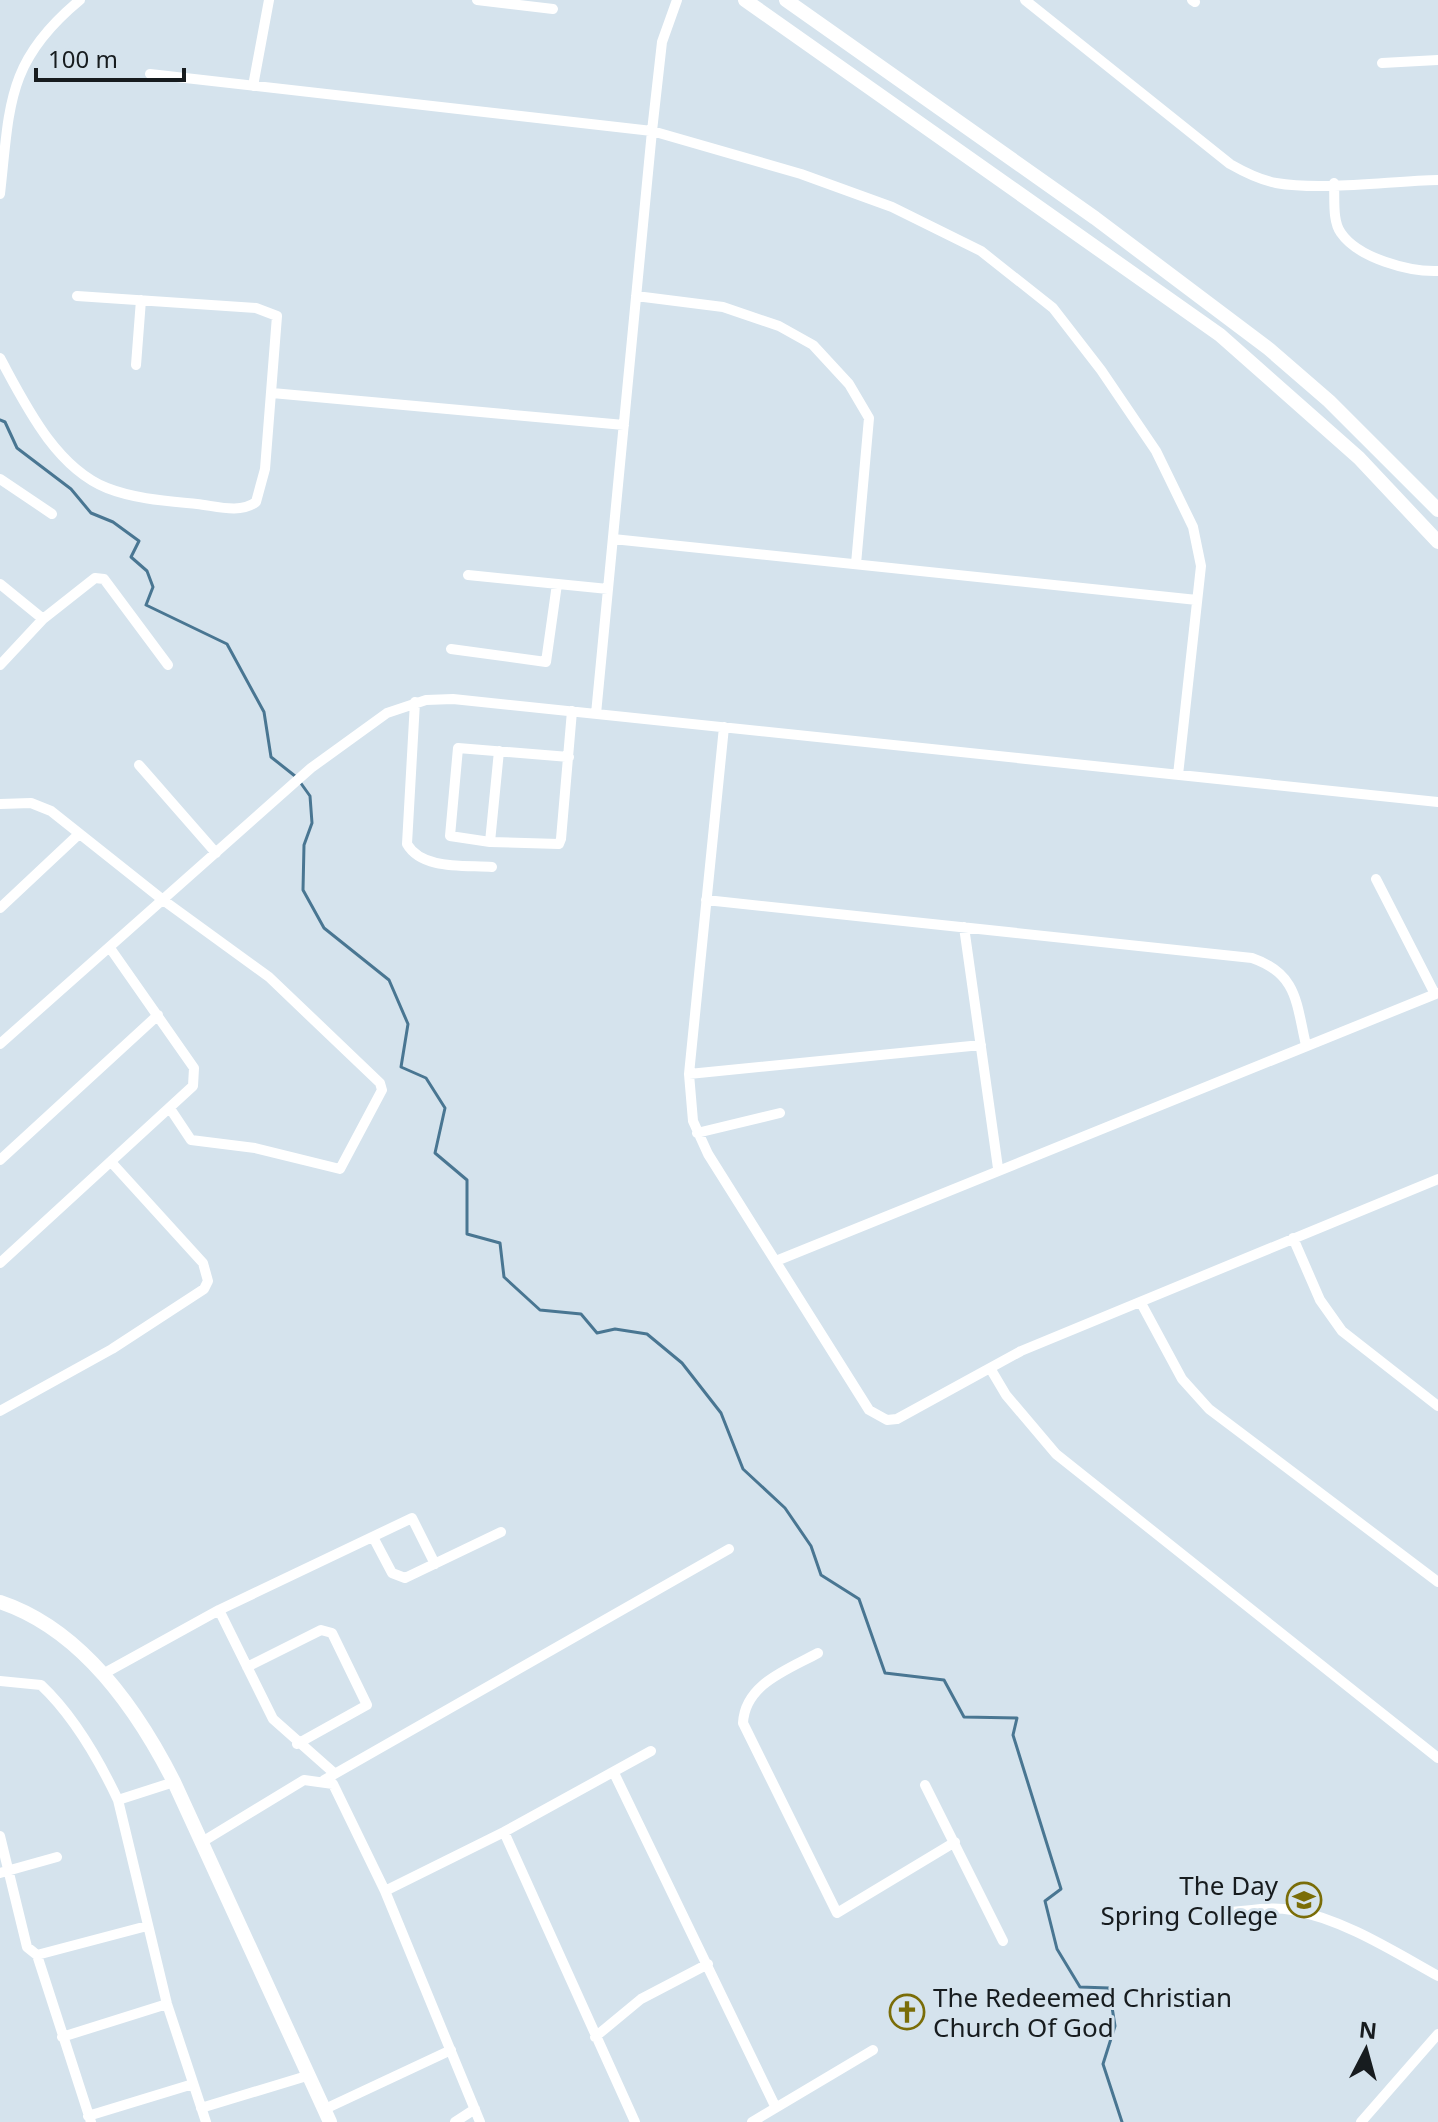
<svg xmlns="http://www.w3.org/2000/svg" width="1438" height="2122" font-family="'Noto Sans',sans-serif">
  <rect width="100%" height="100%" fill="#d5e3ed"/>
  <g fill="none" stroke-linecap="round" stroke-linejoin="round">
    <path stroke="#497692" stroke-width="3" d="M0,420L5,422L17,448L71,489L91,513L113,522L139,541L131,557L147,571L153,587L146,605L227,644L264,712L271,757L295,776
      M300,782L310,796L312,823L304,845L303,890L324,928L389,980L408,1024L401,1067L426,1078L445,1108L435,1153L467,1180V1234L500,1243L504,1277L540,1310L581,1314L597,1333L615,1329L647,1334L682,1363L721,1413L743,1469L785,1508L811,1546L821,1575L859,1599L885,1673L944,1680L964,1717L1017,1718L1013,1735L1061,1889L1045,1901L1057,1949L1080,1987L1109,1988L1115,2026L1103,2064L1122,2122"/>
    <path stroke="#fff" stroke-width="10" d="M477,0L553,9
      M1025,0L1230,164C1244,172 1260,180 1276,183C1322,191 1390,181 1438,180
      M1192,0L1195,2
      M1382,63L1438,60
      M150,74L652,131L801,174L892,207L981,251L1053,308L1101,370L1156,451L1193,527L1201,566L1178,775
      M253,86L269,0
      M1334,183C1335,198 1332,221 1341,233C1358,258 1409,272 1438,271
      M0,194C10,105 6,61 80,0
      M636,296L723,307L779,326L813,345L849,384L869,418L856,564
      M0,358C25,404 55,467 107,488C135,499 167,501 197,504C216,506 240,514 256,502L265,469L277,316L256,308L77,296
      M136,365L141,300
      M272,393L624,425
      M0,479L52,514
      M613,539L1197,600
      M468,575L608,589
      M0,584L43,619
      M451,649L546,662L557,584
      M0,665L43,619L95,578L104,579L168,665
      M415,702L407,844C422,870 464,865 492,867
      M596,714L652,131L662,42L677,0
      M724,727L689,1074L693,1121L708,1154L869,1410L887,1420L897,1419L1021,1351L1438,1179
      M569,757L458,748L450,836L490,842L559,844L561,839L572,711
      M139,765L216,853
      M0,804L31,803L51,811L163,900L269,977L380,1083L382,1090L340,1169L255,1148L191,1140L171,1110
      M490,842L499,751
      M1376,879L1435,994
      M706,900L1252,958C1298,974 1296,1003 1306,1045
      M0,908L79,834
      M964,927L998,1168
      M0,1044L311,768L387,713L426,700L453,699L1438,802
      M689,1074L981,1045
      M697,1133L780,1113
      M0,1160L158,1015
      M1293,1238L1320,1300L1342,1331L1438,1406
      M776,1261L1438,993
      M0,1263L193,1086L194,1068L110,948
      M1141,1303L1182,1379L1209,1409L1438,1582
      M990,1368L1006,1395L1056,1454L1438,1758
      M0,1411L112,1349L204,1289L208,1281L203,1263L112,1163
      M373,1537L392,1573L405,1578L501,1532
      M219,1610L273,1719L334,1773
      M818,1653C787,1670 745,1684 743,1723L837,1913L955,1842
      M247,1667L321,1630L332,1633L367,1705L297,1744
      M103,1674L219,1610L412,1518L435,1564
      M0,1681L41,1685C74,1716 99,1760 118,1800L167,2004L206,2122
      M614,1773L775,2106
      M324,1780L729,1549
      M925,1785L1003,1941
      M118,1800L174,1782
      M504,1832L635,2122
      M0,1836L27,1947L37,1955L91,2122
      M202,1842L304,1780L333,1784L385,1891L480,2122
      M0,1873L57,1857
      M385,1891L504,1832L651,1751
      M1224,1913C1245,1911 1270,1906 1292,1910C1343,1919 1393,1951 1438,1976
      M37,1955L147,1926
      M62,2037L167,2004
      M595,2037L641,1999L708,1964
      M201,2108L310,2075
      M325,2109L451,2050
      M88,2116L193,2084
      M455,2122L475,2109
      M752,2122L873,2050
      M1361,2122L1438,2034"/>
    <path stroke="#fff" stroke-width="14" d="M745,0L1220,335L1359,458L1438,542
      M786,0L1095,218L1269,349L1329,401L1438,510
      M0,1602C81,1629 137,1709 174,1782L330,2122"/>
  </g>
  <defs>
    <g id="school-ring" transform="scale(1.8)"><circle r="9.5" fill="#d5e3ed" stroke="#7a6d08" stroke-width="1.5"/><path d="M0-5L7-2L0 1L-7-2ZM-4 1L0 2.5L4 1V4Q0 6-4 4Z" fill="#7a6d08"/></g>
    <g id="church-ring" transform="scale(1.8)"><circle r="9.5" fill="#d5e3ed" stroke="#7a6d08" stroke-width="1.5"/><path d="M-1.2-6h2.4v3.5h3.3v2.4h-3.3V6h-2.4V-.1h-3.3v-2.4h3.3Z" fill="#7a6d08"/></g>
  </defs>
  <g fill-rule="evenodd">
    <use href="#school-ring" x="1304" y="1900"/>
    <use href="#church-ring" x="907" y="2012"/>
  </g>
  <g text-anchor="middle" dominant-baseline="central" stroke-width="6" stroke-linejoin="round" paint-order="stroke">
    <g font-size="26" fill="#171c1f" stroke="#d5e3ed" text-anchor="end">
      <text x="1278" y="1885">The Day<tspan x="1278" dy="30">Spring College</tspan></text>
      <text x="933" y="1997" text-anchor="start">The Redeemed Christian<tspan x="933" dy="30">Church Of God</tspan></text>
    </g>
  </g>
  <g transform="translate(1366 2050) rotate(6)" stroke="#d5e3ed" stroke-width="6" paint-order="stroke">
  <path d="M0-6L14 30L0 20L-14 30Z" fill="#171c1f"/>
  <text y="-12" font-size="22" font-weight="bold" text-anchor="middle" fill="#171c1f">N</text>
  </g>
  <path d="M36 68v12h148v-12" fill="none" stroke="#171c1f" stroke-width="4"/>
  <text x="48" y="68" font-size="24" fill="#171c1f" stroke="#d5e3ed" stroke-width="6" paint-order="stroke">100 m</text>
</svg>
